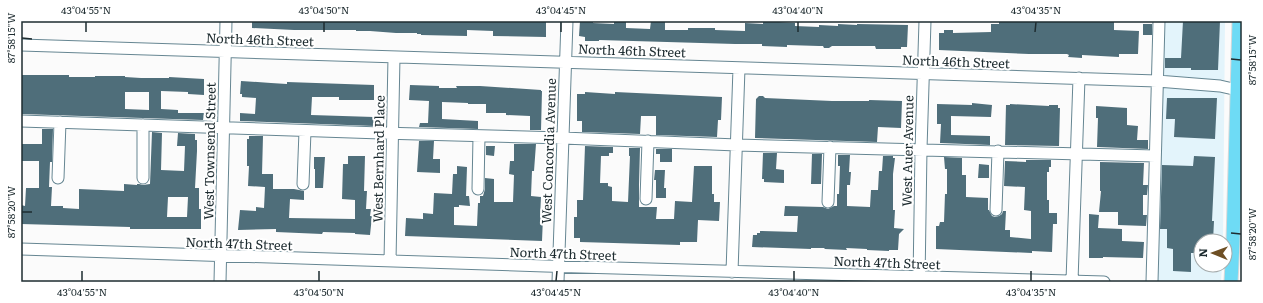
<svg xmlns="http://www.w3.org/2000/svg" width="1263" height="303" font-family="Literata,serif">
  <rect width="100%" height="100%" fill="#fbfbfb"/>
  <path fill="#e3f4fb" d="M1159,21H1225L1223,241H1201V265H1222L1221,282H1153Z"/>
  <path fill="#4f6e7a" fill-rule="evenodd" d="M252,21H546V37L493,36V31L467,30V36L421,35V34H417V33H396L370,31H356V30H294L252,28Z
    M580,21H593V23L614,24V21H626V28L650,29L651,21H665V30H688V28H715V30L745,31V23L763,24V21L795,23V26L819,27V25L838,26V24L857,25V24L908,25L907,47H901V49H876L875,46H832L829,48H824L823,46H819L787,45V47L762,46V44H735L599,40V41H585V37L579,36Z
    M999,21H1114V30L1139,31L1138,54H1119V57L1082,55V58L1068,57L1069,55L1067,54H1029L939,50V33H944V30H953V33L991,32V24H999Z
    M1183,21H1220L1218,70H1191V68H1165V58H1181Z
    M1143,24H1152V35H1143Z
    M21,75H69V77H95V76H125V77L141,78H169V77L204,79V95L188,94V92L161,91V109L178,110V113H204L203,120L21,114ZM125,92H149V110L125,109Z
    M241,81L271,83L287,84V82L374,85V100H339V97H312L311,115L374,117V126L240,121V113L255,114L256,98L242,97V94H240Z
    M410,85L439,86V88H457L456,86H480L541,90V91H542L541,130H530V116L506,115V113H486V104H468V103L442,102V119L478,121V129L419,127L420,123H428L429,101L409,100Z
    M585,92L615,94V92L722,97L721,120H718L717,137L656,135V116H641L640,134L582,132V121H577V94H585Z
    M759,96H763L765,98L832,101H869V100L902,101L901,128L878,127L877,142L755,138L756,99Z
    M1167,98H1217L1215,139L1174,137L1175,119H1166Z
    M972,103L992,105L991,117L951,116V135L990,136V145L940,143L941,124H937V104L972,105Z
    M1010,104L1049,106V105H1058V108H1060L1059,146L1005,145L1006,105H1010Z
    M1096,106L1127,108V125L1138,126L1137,140H1148V149L1097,147L1098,118H1096Z
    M42,129H53L52,162H50L49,187H52L51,206H63V208L79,209V189L124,191V184L137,185V184H139L143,185L150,184L152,132L162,133L161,170L184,171L185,146H177L178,133L195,134V140H197V151L195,188H199V209H201V229H130V227L21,224V205L25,206L26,188H39V161H21V144H42ZM168,197H188L187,217H167Z
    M249,136H263L262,174H273V189H294L304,191V200L290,199L289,218L355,219V200L342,199L343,164H348V156H365L364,191H367L366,209H371L370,216H372L370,235L355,234V233L323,232L322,234L276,232V229L238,230L240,210L256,211V207L264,208L265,187L248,186L249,166H247V139H249Z
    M419,141H434L433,159H440V173L417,172Z
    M514,144H536L534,171H532L531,196L541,197L540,217H543L542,241L405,236L406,218L423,219V213L433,214L434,193L452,194L453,174H457V166L467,167L466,196H469L470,206L459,205V207H454V225L477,226L478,203H480V196H483L485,189V178L494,179V202H513L514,175L509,174L510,161H514Z
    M486,146H495L494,156L486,155Z
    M585,146L613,147V153H609V156H601L600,183H608V186L612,187V201L628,202L630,156H629V148H640L639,185V207H657L656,219H674L675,201L692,202L694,166H712V194H714V202H720L719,221L698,220L697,242H680V245L580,242V238H574V217H577V200H583Z
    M656,149H672V162H660V154H656Z
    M763,153H777L776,169L784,170V183L764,182V179H762Z
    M812,154H822L821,184H811Z
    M838,155H850L849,172H851L850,185H847V206L870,207L871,190H878L879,171H882L883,156H893V158H895L893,174V210H895L894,228L904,229L899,234L898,250H889V251L867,250V249L846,248L847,250L825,249L824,248H811V249L752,247L753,235H757V233H760V231L797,232L798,216H784L785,206L823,207L828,209L834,206H837V194H839L840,166H838Z
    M1194,156L1215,157L1212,221H1214L1213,241H1201V253H1191V272L1173,271V249L1167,248V229H1160L1162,165L1193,166Z
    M314,157H325L323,188H315V169H314Z
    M944,157L962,158V175H966V197L988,198V210H989L992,216L995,217L999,216L1002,214L1003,211H1006L1005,230H1010V237L1031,239V211L1024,210L1025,187L1004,186L1005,161L1026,162V160H1051V167H1049V172H1047V200H1049V213H1057V224H1053L1052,252L1032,251V253L936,249V226H939L940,222H944L945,194H947V169H945Z
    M1100,162L1144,163L1143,185H1148L1147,195H1143V215H1147L1146,226L1118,225V212H1099L1101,191H1100Z
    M979,164L989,165V178H978Z
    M655,170H665L664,188H666V198H656V180H654Z
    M1089,214L1099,215L1098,228L1122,229V241L1144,242L1143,258L1103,257V258H1089Z"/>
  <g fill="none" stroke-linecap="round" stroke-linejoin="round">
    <g stroke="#668692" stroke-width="13">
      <path id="minor" d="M21,45L1157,81L1220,86L1242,91
        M21,121L381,133L563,138L737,145L1155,156
        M58,178L60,122
        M143,178V125
        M303,184L305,131
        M478,189L479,136
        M646,199L648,141
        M828,202L830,147
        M996,210L998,151
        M21,249L545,266L1104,282
        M390,261L394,57
        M732,272L739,68
        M1072,281L1079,78
        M220,282L226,21
        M558,282L567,21
        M919,282L921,149L925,21
        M1152,282L1159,21"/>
    </g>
    <g stroke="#d6d9da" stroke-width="15">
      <path id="major" d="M1231,282L1233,242L1239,21"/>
    </g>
    <use href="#minor" stroke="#fff" stroke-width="11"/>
    <use href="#major" stroke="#6edbf5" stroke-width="13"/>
  </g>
  <path fill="none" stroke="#1e2c30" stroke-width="1.5" d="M86,32V22M324,32V22M561,32V22M798,32V22M1035,32L1036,22M22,38L32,39M1231,59L1241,60M22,212H32M1231,233L1241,234M82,281V271M319,281V271M556,281L557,271M794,281V271M1031,281V271"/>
  <g text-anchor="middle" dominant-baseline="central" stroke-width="4" stroke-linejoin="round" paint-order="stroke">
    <g font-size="13" fill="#1e2c30" stroke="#fff">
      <text transform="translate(260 39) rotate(2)">North 46th Street</text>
      <text transform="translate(632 50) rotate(2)">North 46th Street</text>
      <text transform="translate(956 61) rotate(2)">North 46th Street</text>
      <text transform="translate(209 151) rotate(-89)">West Townsend Street</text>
      <text transform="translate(548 151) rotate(-88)">West Concordia Avenue</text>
      <text transform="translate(907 151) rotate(-89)">West Auer Avenue</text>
      <text transform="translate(378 159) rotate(-89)">West Bernhard Place</text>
      <text transform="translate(239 243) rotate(2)">North 47th Street</text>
      <text transform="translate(563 253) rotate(2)">North 47th Street</text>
      <text transform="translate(887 262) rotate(2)">North 47th Street</text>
    </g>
  </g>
  <rect width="1263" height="303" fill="none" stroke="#ffffff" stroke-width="44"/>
  <g transform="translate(1213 253) rotate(271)"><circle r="19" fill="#ffffff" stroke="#a5abac"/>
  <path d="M0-3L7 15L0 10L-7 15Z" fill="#6e4f24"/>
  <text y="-6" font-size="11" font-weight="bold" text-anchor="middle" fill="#1e2c30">N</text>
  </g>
  <rect x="22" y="22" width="1219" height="259" fill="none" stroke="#1e2c30" stroke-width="1.5"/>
  <g font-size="10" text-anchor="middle" fill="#1e2c30">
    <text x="86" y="14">43°04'55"N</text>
    <text x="324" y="14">43°04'50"N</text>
    <text x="561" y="14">43°04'45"N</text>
    <text x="798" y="14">43°04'40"N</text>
    <text x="1036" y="14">43°04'35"N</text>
    <text transform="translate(11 38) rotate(-90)" y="4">87°58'15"W</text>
    <text transform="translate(1252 60) rotate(-90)" y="4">87°58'15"W</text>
    <text transform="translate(11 212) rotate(-90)" y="4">87°58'20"W</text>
    <text transform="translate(1252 234) rotate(-90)" y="4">87°58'20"W</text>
    <text x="82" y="296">43°04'55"N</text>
    <text x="319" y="296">43°04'50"N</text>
    <text x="556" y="296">43°04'45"N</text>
    <text x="794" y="296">43°04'40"N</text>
    <text x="1031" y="296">43°04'35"N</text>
  </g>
</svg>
